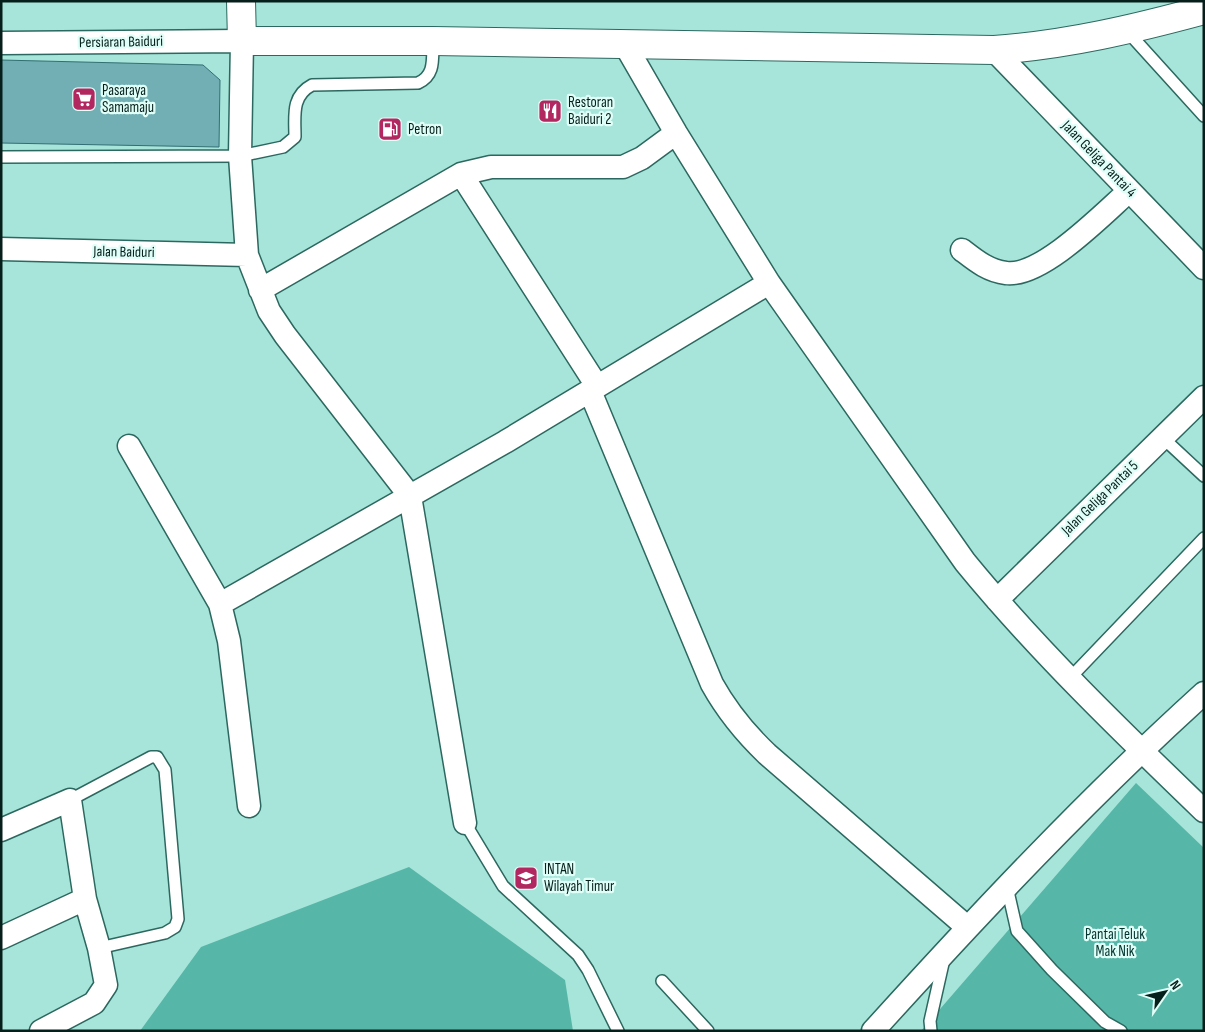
<svg xmlns="http://www.w3.org/2000/svg" width="1205" height="1032" font-family="'Sofia Sans Condensed',sans-serif">
  <rect width="100%" height="100%" fill="#a7e4d9"/>
  <path fill="#56b7a8" d="M1136,783L1204,848V1031H921Z
    M409,867L565,980L573,1031H140L201,947Z"/>
  <path fill="#71afb4" stroke="#316f74" d="M1,60L203,65L220,80L219,147L1,143Z"/>
  <g fill="none" stroke-linecap="round" stroke-linejoin="round">
    <g stroke="#2c685f" stroke-width="14">
      <path id="lane" d="M1127,31L1204,116
        M1,157L240,156L283,147L295,137C295,116 291,96 312,85L418,83C436,75 432,58 433,41
        M1162,437L1204,476
        M1071,677L1204,538
        M70,800L151,757H157L165,770L178,919L175,927L165,933L99,948
        M465,823L503,886L578,955L588,970L618,1031
        M1007,887L1017,931L1052,970L1105,1022L1121,1031
        M662,981L708,1031
        M931,1031L930,1021L944,959"/>
    </g>
    <g stroke="#2c685f" stroke-width="25">
      <path id="street" d="M1,43L242,41L240,156L247,255L269,311L285,335L410,496L465,823
        M624,43L676,133L769,283L965,562C1037,650 1122,732 1204,811
        M994,50L1204,268
        M461,174L597,386
        M1,249L247,255
        M962,250C975,260 988,271 1006,273C1041,278 1103,214 1129,191
        M260,290L461,174L491,167H623L642,158L676,133
        M590,391L712,684C727,711 744,732 767,754L967,927
        M129,446L220,604L229,641L249,806
        M997,600L1204,397
        M220,604L505,442L769,283
        M1,830L70,800L85,899L99,948L106,985L94,1003L41,1031
        M1,938L85,899
        M873,1031C979,914 1087,799 1204,693"/>
    </g>
    <g stroke="#2c685f" stroke-width="30">
      <path id="secondary" d="M241,1L242,41H433L994,50C1066,45 1134,29 1204,10"/>
    </g>
    <use href="#lane" stroke="#fff" stroke-width="11"/>
    <use href="#street" stroke="#fff" stroke-width="22"/>
    <use href="#secondary" stroke="#fff" stroke-width="28"/>
  </g>
  <defs>
    <g id="supermarket-square" transform="scale(1.25)"><rect x="-9" y="-9" width="18" height="18" rx="4" fill="#b32760" stroke="#e0fef8"/><path d="M-6-5.5h2.5l.6 2H6L4.5 2H-2.5L-4.4-4H-6ZM-1.5 3.2a1.3 1.3 0 1 0 .1 0ZM3 3.2a1.3 1.3 0 1 0 .1 0Z" fill="#fff"/></g>
    <g id="restaurant-square" transform="scale(1.25)"><rect x="-9" y="-9" width="18" height="18" rx="4" fill="#b32760" stroke="#e0fef8"/><path d="M-5-6h1v4h1v-4h1v4h1v-4h1v5L-1.5 .5V6h-2V.5L-5-1ZM5-6V6H3V1.5H1.5Q1.5-4 5-6Z" fill="#fff"/></g>
    <g id="fuel-square" transform="scale(1.25)"><rect x="-9" y="-9" width="18" height="18" rx="4" fill="#b32760" stroke="#e0fef8"/><path d="M-5.5-6h7V0h2V4h1.3V-2.5L3-4.5l.8-.8L6-3V5H2.5V1h-1V6h-7ZM-4.2-4.7v3.2H.2V-4.7Z" fill="#fff"/></g>
    <g id="university-square" transform="scale(1.25)"><rect x="-9" y="-9" width="18" height="18" rx="4" fill="#b32760" stroke="#e0fef8"/><path d="M0-5L7-2L0 1L-7-2ZM-4 1L0 2.5L4 1V4Q0 6-4 4Z" fill="#fff"/></g>
  </defs>
  <g fill-rule="evenodd">
    <use href="#supermarket-square" x="84" y="99"/>
    <use href="#restaurant-square" x="550" y="111"/>
    <use href="#fuel-square" x="390" y="129"/>
    <use href="#university-square" x="526" y="878"/>
  </g>
  <g text-anchor="middle" dominant-baseline="central" stroke-width="4.5" stroke-linejoin="round" paint-order="stroke">
    <g font-size="15" fill="#061f1b" stroke="#e0fef8">
      <text transform="translate(121 42) rotate(-1)">Persiaran Baiduri</text>
      <text transform="translate(1099 159) rotate(46)">Jalan Geliga Pantai 4</text>
      <text transform="translate(124 252) rotate(1)">Jalan Baiduri</text>
      <text transform="translate(1100 498) rotate(-44)">Jalan Geliga Pantai 5</text>
    </g>
    <g font-size="15" fill="#061f1b" stroke="#e0fef8" text-anchor="start">
      <text x="102" y="90">Pasaraya<tspan x="102" dy="17">Samamaju</tspan></text>
      <text x="568" y="102">Restoran<tspan x="568" dy="17">Baiduri 2</tspan></text>
      <text x="408" y="129">Petron</text>
      <text x="544" y="869">INTAN<tspan x="544" dy="17">Wilayah Timur</tspan></text>
    </g>
    <g font-size="15" fill="#02332d" stroke="#e0fef8">
      <text x="1115" y="934">Pantai Teluk<tspan x="1115" dy="17">Mak Nik</tspan></text>
    </g>
  </g>
  <rect width="1205" height="1032" fill="none" stroke="#061f1b" stroke-width="5"/>
  <g transform="translate(1165 992) rotate(56)" stroke="#e0fef8" stroke-width="4" paint-order="stroke">
  <path d="M0-4L9 19L0 12L-9 19Z" fill="#061f1b"/>
  <text y="-8" font-size="14" font-weight="bold" text-anchor="middle" fill="#061f1b">N</text>
  </g>
</svg>
